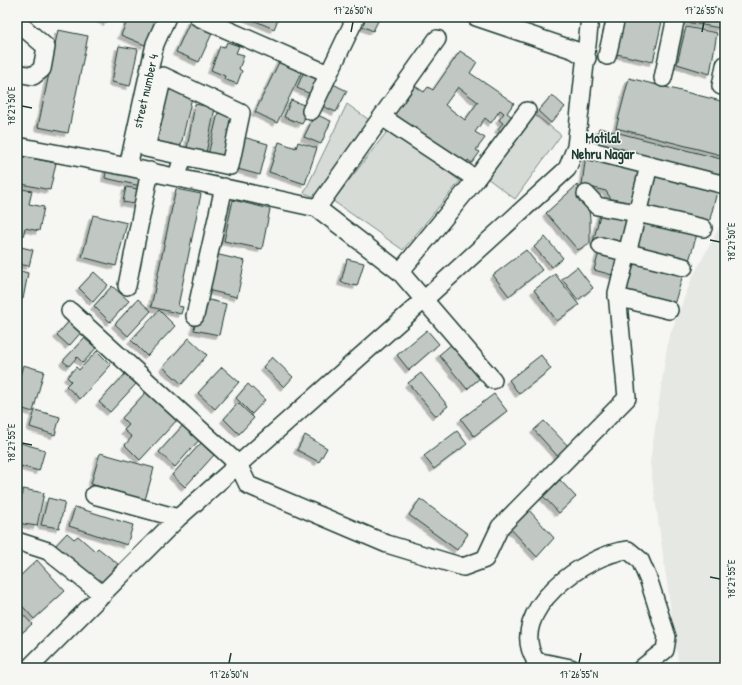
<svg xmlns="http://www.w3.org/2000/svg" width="742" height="685" font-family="'Patrick Hand',sans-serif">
  <defs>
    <filter id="shadow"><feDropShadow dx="-3.5" dy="3.5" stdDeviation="0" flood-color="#0004"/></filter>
  </defs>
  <rect width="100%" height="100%" fill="#f6f6f2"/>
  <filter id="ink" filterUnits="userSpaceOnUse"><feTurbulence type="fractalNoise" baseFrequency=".025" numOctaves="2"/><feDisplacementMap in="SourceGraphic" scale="8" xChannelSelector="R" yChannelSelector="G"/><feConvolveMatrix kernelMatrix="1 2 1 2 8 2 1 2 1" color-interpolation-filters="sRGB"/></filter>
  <g filter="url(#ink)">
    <path fill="#e6e8e4" d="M725,217V668H679L650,463L668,340L692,278Z"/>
    <path fill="#d6dbd6" stroke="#7a8c85" d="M347,104L372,122L322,192L315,197L304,193Z
      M534,114L561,135L515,199L487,178Z
      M389,129L460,181L403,250L333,201Z"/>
    <path fill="#c1c8c3" stroke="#1f3d34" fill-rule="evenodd" filter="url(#shadow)" d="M96,17H109L107,22Z
      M129,17H157L145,45L121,35Z
      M246,17H279L274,29Z
      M361,17H380L373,31L358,24Z
      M620,17H663L653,62L612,53Z
      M687,17H723L720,28L686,22Z
      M191,19L214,29L199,62L176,52Z
      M686,27L717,33L710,74L677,64Z
      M58,30L88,36L68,133L38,127Z
      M227,42L239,46L236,53L244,55L239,69L242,71L237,84L224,79L225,76L211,70L220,46L225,47Z
      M119,46L138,49L130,86L112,82Z
      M460,51L477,62L470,73L514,103L507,113L515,119L504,133L498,129L503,123L499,120L504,113L500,110L491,123L485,118L475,132L485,138L476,150L480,152L472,163L468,160L464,166L392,116L402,94L407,98L415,86L424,92L428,87L433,90ZM458,87L478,102L465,120L445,105Z
      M281,58L303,69L277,123L255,112Z
      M304,71L322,78L315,96L297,88Z
      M629,78L725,102V156L616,128Z
      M331,83L347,91L336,112L320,105Z
      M169,87L193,93L180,149L157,144Z
      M552,95L565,107L551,123L538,111Z
      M291,100L309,107L302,124L284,117Z
      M195,104L215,108L206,153L187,149Z
      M218,113L238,118L227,160L208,155Z
      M315,114L331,121L321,144L304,137Z
      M599,128L725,160V180L594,147Z
      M243,137L268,144L260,175L234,168Z
      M279,142L296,148L298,142L317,148L305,184L269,172Z
      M586,154L643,167L635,204L611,199L606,191L582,185Z
      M20,156L56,163L50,190L17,183Z
      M107,168L148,177L145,187L105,178Z
      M650,170L718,188L709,223L641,206Z
      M577,185L588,202L590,219V243L578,250L546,213Z
      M126,187L143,190L140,205L123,202Z
      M17,188L32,191L29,204L44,207L39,231L25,228L23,236L17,235Z
      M176,189L201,194L178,306L183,307L181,314L151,307Z
      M233,200L270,209L262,249L224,241Z
      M601,211L635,214L625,251L593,242Z
      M93,215L127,223L116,266L82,257Z
      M643,216L698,231L688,264L634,249Z
      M545,237L563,258L552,267L534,247Z
      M17,246L33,250L29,266L17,264Z
      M600,249L622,255L616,276L594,270Z
      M526,250L542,270L509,296L493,275Z
      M215,254L245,261L237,297L207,290Z
      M629,258L684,271L674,305L620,290Z
      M347,259L364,263L357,286L341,282Z
      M577,267L593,288L578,300L562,279Z
      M17,270L28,273L23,299L17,297Z
      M94,272L108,285L93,302L79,288Z
      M555,274L579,305L557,321L534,290Z
      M112,286L129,301L110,322L94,306Z
      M201,298L226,304L219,335L194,330Z
      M138,299L151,311L128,336L115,324Z
      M159,310L175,326L147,356L131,340Z
      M71,319L83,330L69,346L57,335Z
      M427,330L439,344L409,370L397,355Z
      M84,338L96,348L83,363L77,357L69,366L63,361Z
      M189,338L207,355L182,384L163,367Z
      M453,343L481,377L467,389L439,355Z
      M97,351L111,365L80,399L66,386L71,381L67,377L76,367L79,370Z
      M541,355L551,369L519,394L509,380Z
      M272,357L293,377L284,387L263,367Z
      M23,365L44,371L33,412L17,407V387Z
      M17,366L20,367L17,377Z
      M222,367L239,382L215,409L198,393Z
      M421,373L448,406L436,416L408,383Z
      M125,374L136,384L110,412L99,402Z
      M248,384L265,400L252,414L236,398Z
      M146,392L177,420L140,460L125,445L132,437L124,430L129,425L122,418Z
      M494,394L507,411L474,436L461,419Z
      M238,403L254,418L239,434L224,419Z
      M35,410L60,417L55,435L30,427Z
      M544,421L573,451L562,461L534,430Z
      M184,424L200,439L175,467L159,452Z
      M457,431L467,444L434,469L424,456Z
      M305,435L327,448L319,462L297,450Z
      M17,442L45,450L39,471L17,465Z
      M201,443L214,455L185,487L172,475Z
      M100,453L154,468L145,500L91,484Z
      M560,480L576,497L559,513L543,496Z
      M23,489L44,493L37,526L17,523Z
      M48,498L65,502L59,528L41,525Z
      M420,499L468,534L457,550L409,515Z
      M75,507L133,525L127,545L69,526Z
      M528,509L554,538L537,557L509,527Z
      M67,533L74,539L78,536L95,551L98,548L118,564L100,585L55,546Z
      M37,560L65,591L34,619L17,600V579Z
      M17,608L32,624L17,637Z"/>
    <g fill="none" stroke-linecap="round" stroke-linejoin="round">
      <g stroke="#1f3d34" stroke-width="20">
        <path id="minor" d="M198,17L328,74
          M476,17L574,50L587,58
          M17,22L46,47L42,69L33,76L17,73
          M437,39L317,208L400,272L493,380
          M607,56L616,17
          M663,78L676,17
          M721,86L725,65
          M311,111L356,17
          M382,117L476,179
          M17,146L128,167L317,208
          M576,147L725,185
          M128,167L155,44L167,17
          M177,177L183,156L230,166L241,113L163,76L146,148L183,156
          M586,194L597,206L637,213L703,228
          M601,246L684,267
          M400,272L476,179L527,111
          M127,286L150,171
          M617,297L669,310
          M70,311L238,464L248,485L387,544L463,567L485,559L500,527L627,398L617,293L649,166
          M195,316L224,187
          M94,495L178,518
          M17,541L48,551L103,595
          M536,661L571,668
          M29,668L178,518L425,299L567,169L576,147L590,17
          M534,668L536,661C504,612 586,554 628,550L640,560L649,581L667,637L665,650L642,668"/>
      </g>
      <use href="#minor" stroke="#f6f6f2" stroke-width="17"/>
    </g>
  </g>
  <path fill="none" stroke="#1f3d34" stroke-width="1.5" d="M351,32L353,22M702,32L704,22M22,106L32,108M710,240L720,242M22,443L32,445M710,577L720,579M229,663L231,653M579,663L581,653"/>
  <g text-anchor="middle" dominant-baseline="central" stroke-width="3" stroke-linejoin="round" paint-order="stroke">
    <g font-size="13" fill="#1f3d34" stroke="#f6f6f2">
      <text transform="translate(145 91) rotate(-77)">street number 4</text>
    </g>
    <g font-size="14" font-weight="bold" fill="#1f3d34" stroke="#f6f6f2">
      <text x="603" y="137">Motilal<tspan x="603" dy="16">Nehru Nagar</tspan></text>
    </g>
  </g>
  <rect width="742" height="685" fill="none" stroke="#f6f6f2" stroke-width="44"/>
  <rect x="22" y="22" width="698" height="641" fill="none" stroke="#1f3d34" stroke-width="1.5"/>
  <g font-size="10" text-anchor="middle" fill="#1f3d34">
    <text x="353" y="14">17°26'50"N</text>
    <text x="704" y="14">17°26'55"N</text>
    <text transform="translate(11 106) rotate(-90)" y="4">78°27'50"E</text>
    <text transform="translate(731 242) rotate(-90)" y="4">78°27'50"E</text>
    <text transform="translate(11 443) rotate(-90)" y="4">78°27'55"E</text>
    <text transform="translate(731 579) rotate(-90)" y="4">78°27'55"E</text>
    <text x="229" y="678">17°26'50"N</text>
    <text x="579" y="678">17°26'55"N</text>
  </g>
</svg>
